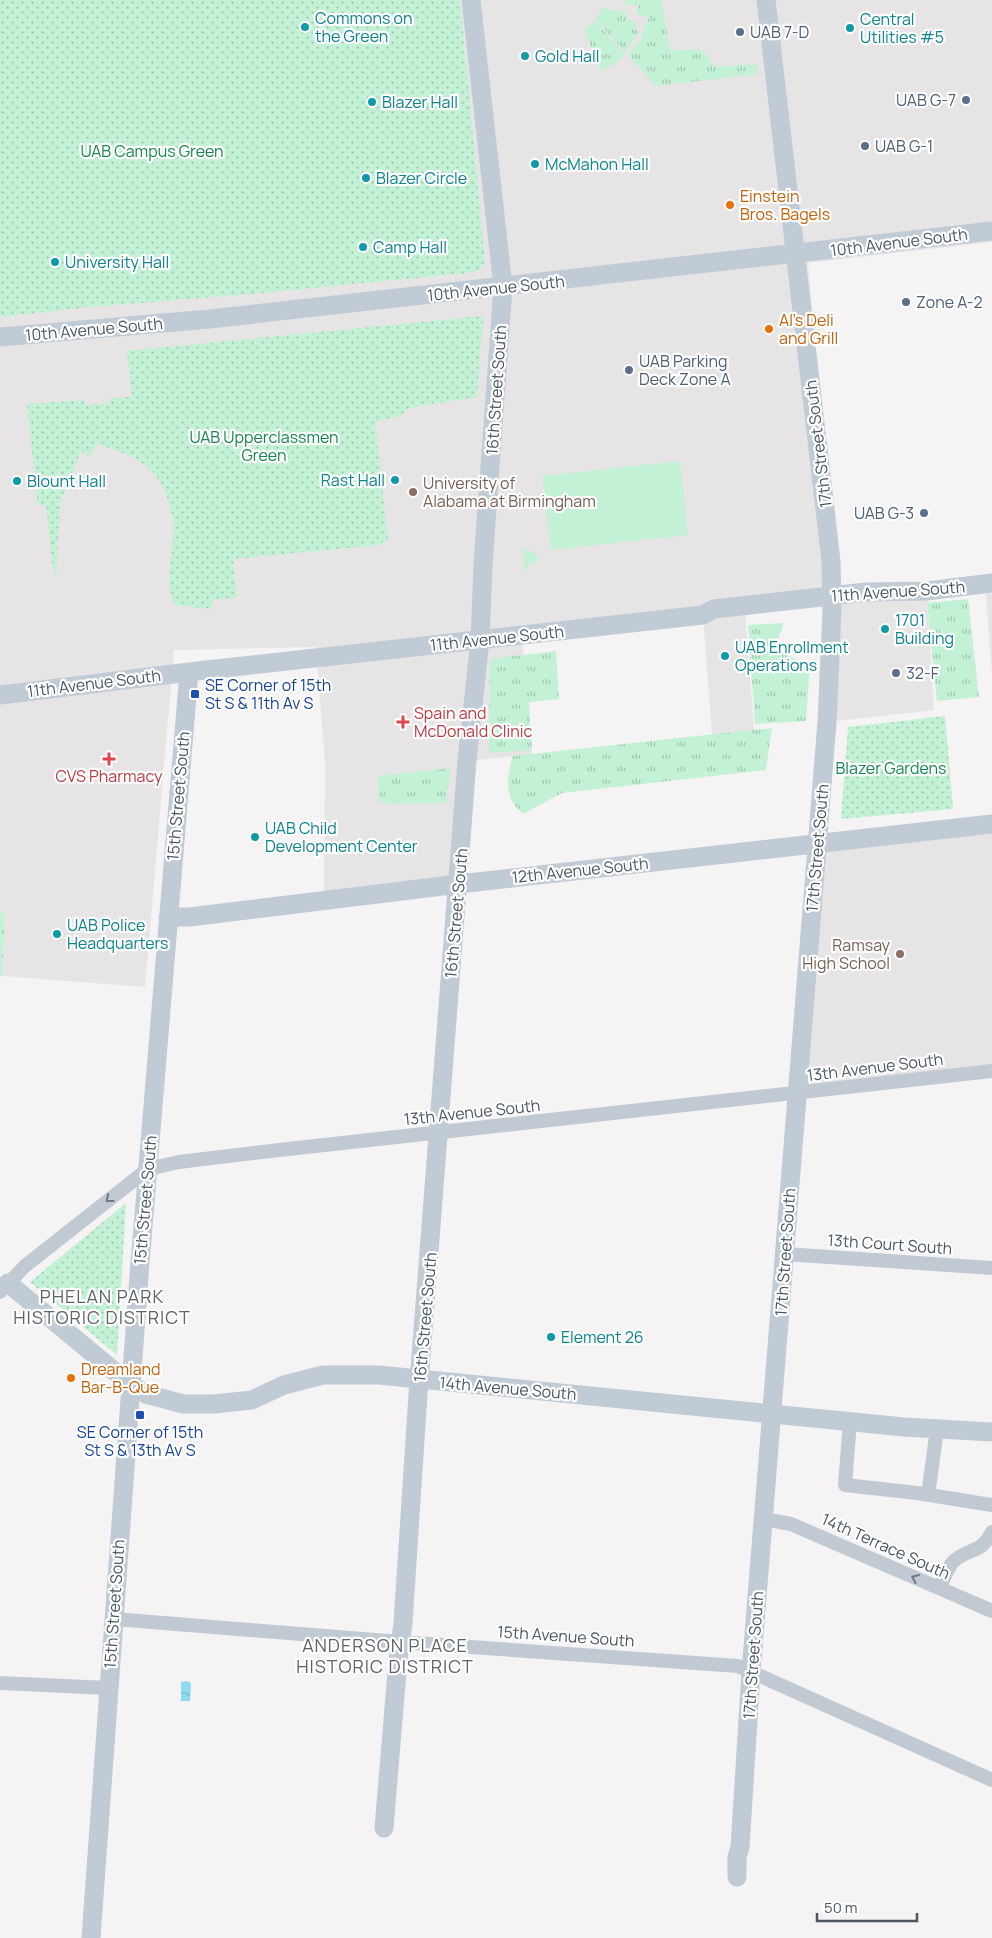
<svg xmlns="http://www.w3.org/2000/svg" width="992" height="1938" font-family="Manrope,sans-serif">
  <defs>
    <pattern id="grass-tufts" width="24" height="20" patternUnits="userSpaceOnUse" patternTransform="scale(1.25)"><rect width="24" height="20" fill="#c3f1d5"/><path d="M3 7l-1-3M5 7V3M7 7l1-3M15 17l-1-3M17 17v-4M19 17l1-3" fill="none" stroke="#a0c6b0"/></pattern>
    <pattern id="park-dots" width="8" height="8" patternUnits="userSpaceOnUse" patternTransform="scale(1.25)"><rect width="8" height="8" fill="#c3f1d5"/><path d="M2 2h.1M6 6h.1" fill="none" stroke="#a0c6b0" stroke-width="1.8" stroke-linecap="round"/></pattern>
    <pattern id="water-ripples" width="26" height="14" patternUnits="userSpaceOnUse" patternTransform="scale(1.25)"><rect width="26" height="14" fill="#90daee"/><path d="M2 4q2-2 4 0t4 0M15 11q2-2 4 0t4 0" fill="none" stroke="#78b4c4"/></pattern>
  </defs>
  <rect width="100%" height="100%" fill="#f5f3f3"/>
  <path fill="#e6e4e5" d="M0,0H992V242L808,263L823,424L832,596L992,579V674L985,585L927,591L934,710L827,722L832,603L745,611L754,730L712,735L703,615L522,635L532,754L470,761L459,884L324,900L325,765L316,647L174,650L145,987L2,976L5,914L0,913Z
    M992,825V1071L797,1094L817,845Z"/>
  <path fill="url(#grass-tufts)" d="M625,0H661L670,51L699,49L707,55L714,67L757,64L758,74L656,86L628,55L640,40L649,17L637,15L638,5H626Z
    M601,8L627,13L626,19L637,22L635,29L638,31V33L625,52L596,20Z
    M595,21L625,55L616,63L601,71L584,29Z
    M523,548L533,552L539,559L528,566L524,574Z
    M968,599L979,697L937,701L927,603Z
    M784,623L774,650L810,665L806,721L755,724L748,625Z
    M556,651L559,699L529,702L532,750L489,753L490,659Z
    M772,728L766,770L562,793L523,814C504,798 506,778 513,756Z
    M451,768L446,803L394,804L379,802L378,776Z
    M0,913H5L2,976H0Z"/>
  <path fill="url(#park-dots)" d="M0,0H460L485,262L479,270L467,273L251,294L90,307L0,317Z
    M482,316L483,319L477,397L409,408L400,416L375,422L388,539L379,545L233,559L237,597L212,600V609L174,605C173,598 169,590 169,583C169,563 175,542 173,522C172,512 169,502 165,492C152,460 127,454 96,444L89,457L81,451L60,503L56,577H54L46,505H38L27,404L84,400L86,405L110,403V398L132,397L127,351Z
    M945,716L953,809L841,819L848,727Z
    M126,1203L117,1355L30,1282Z"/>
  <path fill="#c3f1d5" d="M680,461L688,535L551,550L542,476Z"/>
  <path fill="url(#water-ripples)" d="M187,1681L191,1683L190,1701H181V1682Z"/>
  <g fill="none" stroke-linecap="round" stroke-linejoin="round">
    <path stroke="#c1cad2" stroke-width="14" d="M785,1254L992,1268
      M0,1292L25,1266L148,1169L179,1162L279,1150L992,1071
      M850,1421L845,1485L917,1493L992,1505
      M928,1495L937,1429
      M763,1519L791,1524L992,1611
      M939,1588C943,1581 947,1570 952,1563C966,1547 980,1556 992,1532
      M114,1619L400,1642L738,1666L992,1780
      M0,1683L108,1688"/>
    <path stroke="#c1cbd6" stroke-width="19" d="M0,337L210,319L992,231
      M0,695L206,670L703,615L714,609L866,592L927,591L992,583
      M168,917H189L459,884L992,824
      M8,1283L131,1385L146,1394L183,1404H214L252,1400L284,1385L323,1375H379L904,1427L992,1432
      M384,1828L398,1660L403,1623L418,1394L467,761L480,640L483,564L503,287L471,0
      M737,1877V1857L740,1847L751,1672L827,722L832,610L831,561L766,0
      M91,1938L139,1275L189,672"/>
  </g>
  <defs><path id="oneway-chevron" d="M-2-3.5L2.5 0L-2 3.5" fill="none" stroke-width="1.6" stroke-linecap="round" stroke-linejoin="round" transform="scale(1.25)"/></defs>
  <g stroke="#6e7983">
    <use href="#oneway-chevron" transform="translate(109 1199) rotate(142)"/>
    <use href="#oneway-chevron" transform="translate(915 1578) rotate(-156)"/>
  </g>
  <g fill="#0f9aa8" stroke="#fff" stroke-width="2">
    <circle cx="305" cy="27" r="5"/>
    <circle cx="850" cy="28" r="5"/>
    <circle cx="525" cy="56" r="5"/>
    <circle cx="372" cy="102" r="5"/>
    <circle cx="535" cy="164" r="5"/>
    <circle cx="366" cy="178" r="5"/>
    <circle cx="363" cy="247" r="5"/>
    <circle cx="55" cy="262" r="5"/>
    <circle cx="395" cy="480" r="5"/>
    <circle cx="17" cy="481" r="5"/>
    <circle cx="885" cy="629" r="5"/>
    <circle cx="725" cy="656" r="5"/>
    <circle cx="255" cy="837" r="5"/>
    <circle cx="57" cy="934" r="5"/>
    <circle cx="551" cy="1337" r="5"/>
  </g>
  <g fill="#5c6f8a" stroke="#fff" stroke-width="2">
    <circle cx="740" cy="32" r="5"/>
    <circle cx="966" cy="100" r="5"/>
    <circle cx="865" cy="146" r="5"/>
    <circle cx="906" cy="302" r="5"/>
    <circle cx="629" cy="370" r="5"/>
    <circle cx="924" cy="513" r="5"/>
    <circle cx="896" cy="673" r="5"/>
  </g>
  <g fill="#e8710a" stroke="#fff" stroke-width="2">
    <circle cx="730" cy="205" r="5"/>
    <circle cx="769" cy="329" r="5"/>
    <circle cx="71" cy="1378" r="5"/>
  </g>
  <g fill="#8d6e63" stroke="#fff" stroke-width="2">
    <circle cx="413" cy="492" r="5"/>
    <circle cx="900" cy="954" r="5"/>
  </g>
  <g fill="#1a4fb4" stroke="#fff" stroke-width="2">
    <rect x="190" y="689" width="10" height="10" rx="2.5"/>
    <rect x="135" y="1410" width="10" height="10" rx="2.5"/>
  </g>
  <g fill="#e0444e" stroke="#fff" stroke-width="2">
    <path d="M400.5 714.5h5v5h5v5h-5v5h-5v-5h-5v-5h5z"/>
    <path d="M106.5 751.5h5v5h5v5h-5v5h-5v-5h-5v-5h5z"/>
  </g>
  <g text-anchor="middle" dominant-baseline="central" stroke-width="4.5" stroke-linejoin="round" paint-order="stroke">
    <g font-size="16" fill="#0d838f" stroke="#fff" text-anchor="start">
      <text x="315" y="18">Commons on<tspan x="315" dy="18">the Green</tspan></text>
      <text x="860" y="19">Central<tspan x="860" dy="18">Utilities #5</tspan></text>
      <text x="535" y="56">Gold Hall</text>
      <text x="382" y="102">Blazer Hall</text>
      <text x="545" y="164">McMahon Hall</text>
      <text x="376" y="178">Blazer Circle</text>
      <text x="373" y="247">Camp Hall</text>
      <text x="65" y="262">University Hall</text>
      <text x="385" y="480" text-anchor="end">Rast Hall</text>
      <text x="27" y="481">Blount Hall</text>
      <text x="895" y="620">1701<tspan x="895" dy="18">Building</tspan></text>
      <text x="735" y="647">UAB Enrollment<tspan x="735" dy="18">Operations</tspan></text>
      <text x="265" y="828">UAB Child<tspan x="265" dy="18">Development Center</tspan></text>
      <text x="67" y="925">UAB Police<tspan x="67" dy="18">Headquarters</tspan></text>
      <text x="561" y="1337">Element 26</text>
    </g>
    <g font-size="16" fill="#4e5e75" stroke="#fff" text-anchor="start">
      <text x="750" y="32">UAB 7-D</text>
      <text x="956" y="100" text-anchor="end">UAB G-7</text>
      <text x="875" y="146">UAB G-1</text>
      <text x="916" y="302">Zone A-2</text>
      <text x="639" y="361">UAB Parking<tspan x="639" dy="18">Deck Zone A</tspan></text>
      <text x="914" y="513" text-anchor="end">UAB G-3</text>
      <text x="906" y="673">32-F</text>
    </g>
    <g font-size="16" fill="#17864f" stroke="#fff">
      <text x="152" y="151">UAB Campus Green</text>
      <text x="264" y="437">UAB Upperclassmen<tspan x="264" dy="18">Green</tspan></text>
      <text x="891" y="768">Blazer Gardens</text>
    </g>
    <g font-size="16" fill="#c56008" stroke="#fff" text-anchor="start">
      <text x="740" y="196">Einstein<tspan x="740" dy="18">Bros. Bagels</tspan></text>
      <text x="779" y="320">Al's Deli<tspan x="779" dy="18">and Grill</tspan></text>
      <text x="81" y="1369">Dreamland<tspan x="81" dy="18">Bar-B-Que</tspan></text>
    </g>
    <g font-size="16" fill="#4a5661" stroke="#fff">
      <text transform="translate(899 242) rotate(-7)">10th Avenue South</text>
      <text transform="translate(496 288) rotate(-6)">10th Avenue South</text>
      <text transform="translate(94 329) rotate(-5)">10th Avenue South</text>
      <text transform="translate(496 390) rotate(-86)">16th Street South</text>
      <text transform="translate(818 444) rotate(-97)">17th Street South</text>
      <text transform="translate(898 591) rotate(-4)">11th Avenue South</text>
      <text transform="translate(497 638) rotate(-6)">11th Avenue South</text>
      <text transform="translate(94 683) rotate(-7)">11th Avenue South</text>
      <text transform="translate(178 796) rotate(-85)">15th Street South</text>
      <text transform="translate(817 848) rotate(-85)">17th Street South</text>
      <text transform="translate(580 870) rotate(-6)">12th Avenue South</text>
      <text transform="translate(456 913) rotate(-85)">16th Street South</text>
      <text transform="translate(875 1067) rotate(-7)">13th Avenue South</text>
      <text transform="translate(472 1112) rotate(-6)">13th Avenue South</text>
      <text transform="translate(145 1200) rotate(-85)">15th Street South</text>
      <text transform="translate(890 1244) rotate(4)">13th Court South</text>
      <text transform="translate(785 1252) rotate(-86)">17th Street South</text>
      <text transform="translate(425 1317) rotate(-85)">16th Street South</text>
      <text transform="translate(508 1388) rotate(5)">14th Avenue South</text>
      <text transform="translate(886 1546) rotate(24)">14th Terrace South</text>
      <text transform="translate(114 1604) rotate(-86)">15th Street South</text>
      <text transform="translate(566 1636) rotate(4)">15th Avenue South</text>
      <text transform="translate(753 1655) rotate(-86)">17th Street South</text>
    </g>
    <g font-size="16" fill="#785e54" stroke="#fff" text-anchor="start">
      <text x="423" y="483">University of<tspan x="423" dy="18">Alabama at Birmingham</tspan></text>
      <text x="890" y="945" text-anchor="end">Ramsay<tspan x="890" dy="18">High School</tspan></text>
    </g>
    <g font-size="16" fill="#164399" stroke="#fff" text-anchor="start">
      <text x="205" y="685">SE Corner of 15th<tspan x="205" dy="18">St S &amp; 11th Av S</tspan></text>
      <text x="140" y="1432" text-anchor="middle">SE Corner of 15th<tspan x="140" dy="18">St S &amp; 13th Av S</tspan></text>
    </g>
    <g font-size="16" fill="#be3a42" stroke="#fff" text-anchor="start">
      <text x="414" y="713">Spain and<tspan x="414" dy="18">McDonald Clinic</tspan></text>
      <text x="109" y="776" text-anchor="middle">CVS Pharmacy</text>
    </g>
    <g font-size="18" letter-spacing="1" fill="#5f6368" stroke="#fff">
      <text x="102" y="1296">PHELAN PARK<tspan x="102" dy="21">HISTORIC DISTRICT</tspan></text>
      <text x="385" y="1645">ANDERSON PLACE<tspan x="385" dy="21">HISTORIC DISTRICT</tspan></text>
    </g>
  </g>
  <path d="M817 1913v8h100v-8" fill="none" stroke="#4a5661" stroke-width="2.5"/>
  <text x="824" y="1913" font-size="15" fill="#4a5661" stroke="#ffffff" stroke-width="4" paint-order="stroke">50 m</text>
</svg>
